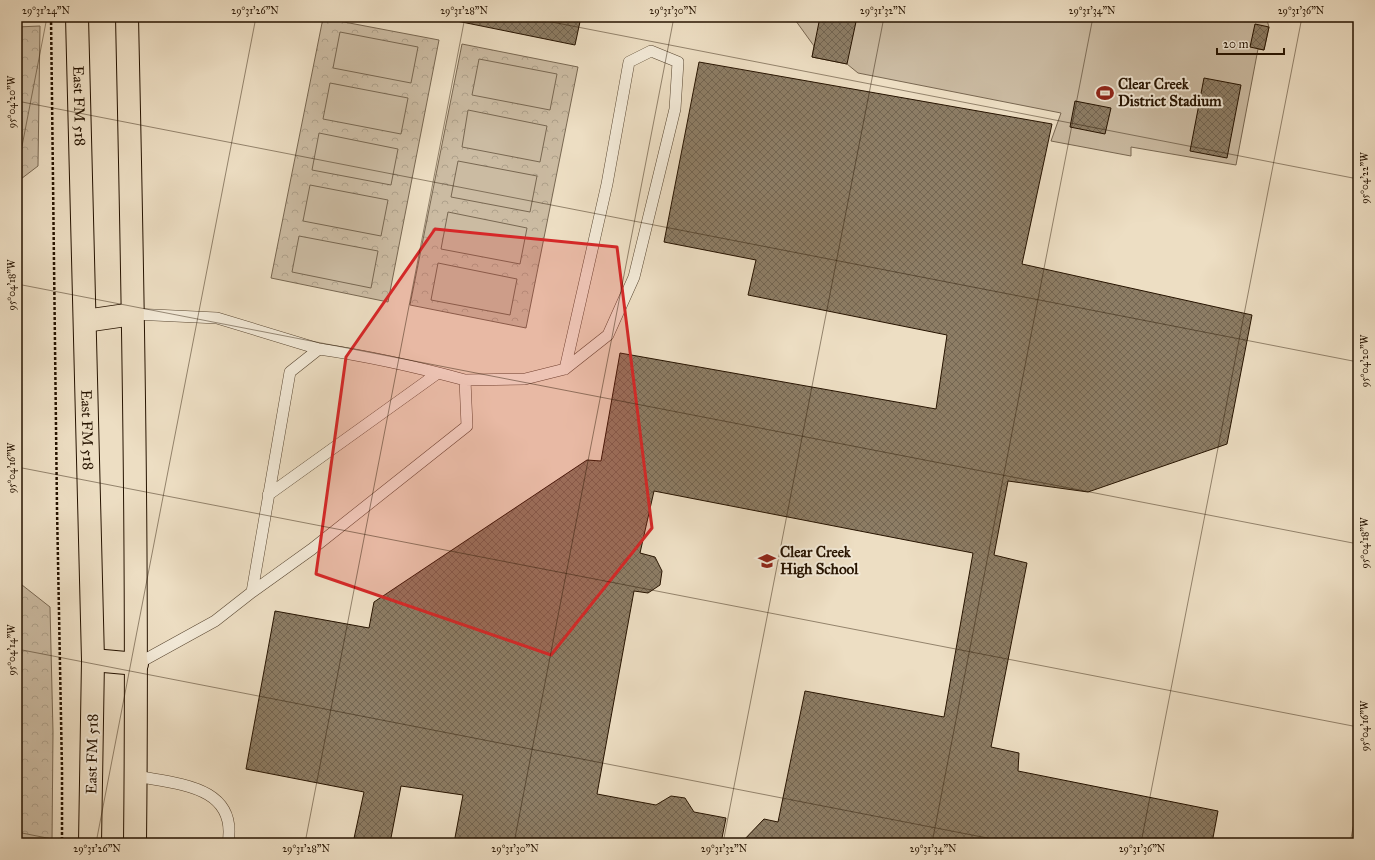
<svg xmlns="http://www.w3.org/2000/svg" width="1375" height="860" font-family="'IM FELL Great Primer',serif">
  <defs>
    <pattern id="forest-crowns" width="20" height="18" patternUnits="userSpaceOnUse"><rect width="20" height="18" fill="#cbbba2"/><path d="M2 6a3 3 0 1 1 6 0M12 15a3 3 0 1 1 6 0" fill="none" stroke="#aea08a"/></pattern>
    <pattern id="building-cross-hatch" width="8" height="8" patternUnits="userSpaceOnUse"><rect width="8" height="8" fill="#8d7d65"/><path d="M0 0l8 8M0 8l8-8" fill="none" stroke="#736551"/></pattern>
  </defs>
  <rect width="100%" height="100%" fill="#eddec3"/>
  <filter id="stains"><feTurbulence type="fractalNoise" baseFrequency=".005" numOctaves="4"/><feColorMatrix values="0 0 0 0 .2 0 0 0 0 .09 0 0 0 0 .02 0 0 0 .5 -.17"/></filter>
  <radialGradient id="worn" r=".72"><stop offset=".6" stop-color="#630" stop-opacity="0"/><stop offset="1" stop-color="#630" stop-opacity=".3"/></radialGradient>
  <path fill="url(#forest-crowns)" stroke="#786751" d="M323,18L439,40L388,302L271,278Z
    M40,26L38,166L17,182V27Z
    M462,44L578,67L526,328L410,305Z
    M17,581L50,607L53,732L52,843H17Z"/>
  <path fill="#cbbba2" stroke="#786751" d="M793,17H1266L1269,27L1264,50L1258,49L1236,165L1131,147V156L1051,141L1061,113L858,73L847,64L812,57L814,46Z
    M340,32L418,47L411,83L333,68Z
    M479,59L557,74L550,110L472,95Z
    M330,83L408,98L401,134L323,119Z
    M468,110L547,126L540,162L462,147Z
    M319,133L398,149L391,185L312,170Z
    M458,161L537,176L530,212L451,197Z
    M310,185L388,200L381,236L303,221Z
    M448,212L527,228L520,264L441,249Z
    M299,236L378,251L371,288L292,272Z
    M438,263L517,279L510,315L431,300Z"/>
  <path fill="url(#building-cross-hatch)" stroke="#261300" d="M437,17H581L575,45Z
    M820,17H857L847,64L812,57Z
    M1255,24L1269,27L1264,50L1250,47Z
    M699,62L1052,124L1022,264L1252,315L1227,444L1088,492L1008,481L994,555L1027,563L991,747L1019,753L1018,771L1218,811L1212,843H741L764,819L778,822L805,691L944,717L973,553L654,491L640,553L655,557L662,571L660,585L648,593L634,591L597,794L656,805L671,796L685,798L694,812L726,818L721,843H454L463,795L401,786L390,843H353L364,792L246,769L275,611L369,628L374,602L587,460L601,461L620,353L936,409L947,335L748,295L756,260L664,242Z
    M1204,78L1241,85L1227,158L1190,151Z
    M1075,101L1111,108L1105,134L1070,127Z"/>
  <g fill="none" stroke-linecap="round" stroke-linejoin="round">
    <g stroke="#584631" stroke-width="12">
      <path id="service" d="M133,314L217,318L319,349
        M465,380L525,379L565,369L608,335L634,277L675,109L678,62L651,51L629,62L607,184L565,369
        M268,495L438,373
        M137,664L215,621L252,592L312,549L467,426L465,380C417,367 368,356 319,349L290,372L252,592
        M136,776C176,784 238,785 228,843"/>
    </g>
    <g stroke="#261300" stroke-width="24">
      <g id="primary">
        <path id="s1" d="M77,17L93,660L90,843"/>
        <path d="M127,17C133,292 138,568 135,843"/>
        <path d="M85,321L133,314"/>
        <path d="M93,660L137,664"/>
      </g>
    </g>
    <path stroke="#261300" stroke-width="2.5" stroke-dasharray="3 2" stroke-linecap="butt" d="M51,17L57,508L62,770V843"/>
    <use href="#service" stroke="#f3ead8" stroke-width="11"/>
    <use href="#primary" stroke="#eddec3" stroke-width="22"/>
  </g>
  <path fill="#d62828" fill-opacity="0.2" stroke="#d62828" stroke-width="3" stroke-linejoin="round" d="M435,229L617,247L652,528L551,655L316,574L346,357Z"/>
  <path fill="none" stroke="#261300" stroke-width="1" stroke-opacity="0.45" d="M526,17L1358,179M17,101L1358,362M17,172L47,17M17,284L1358,544M17,467L1358,727M17,649L1013,843M17,832L72,843M96,843L256,17M305,843L465,17M514,843L674,17M723,843L884,17M932,843L1093,17M1141,843L1302,17M1350,843L1358,803"/>
  <defs>
    <g id="stadium-bare" transform="scale(1.38)"><path d="M0-5a6.5 5 0 1 0 0 10a6.5 5 0 1 0 0-10ZM-3.5-1.8h7v3.6h-7Z" fill="#8f2418" stroke="#f3ead8" stroke-width="2.5" paint-order="stroke"/></g>
    <g id="school-bare" transform="scale(1.38)"><path d="M0-5L7-2L0 1L-7-2ZM-4 1L0 2.5L4 1V4Q0 6-4 4Z" fill="#8f2418" stroke="#f3ead8" stroke-width="2.5" paint-order="stroke"/></g>
  </defs>
  <g fill-rule="evenodd">
    <use href="#stadium-bare" x="1105" y="93"/>
    <use href="#school-bare" x="767" y="561"/>
  </g>
  <g text-anchor="middle" dominant-baseline="central" stroke-width="4" stroke-linejoin="round" paint-order="stroke">
    <g font-size="15" font-weight="bold" fill="#261300" stroke="#f3ead8" text-anchor="start">
      <text x="1118" y="84">Clear Creek<tspan x="1118" dy="17">District Stadium</tspan></text>
      <text x="780" y="552">Clear Creek<tspan x="780" dy="17">High School</tspan></text>
    </g>
    <g font-size="15" fill="#261300" stroke="#f3ead8">
      <text stroke="none"><textPath href="#s1" startOffset="89">East FM 518</textPath></text>
      <text stroke="none"><textPath href="#s1" startOffset="413">East FM 518</textPath></text>
      <text transform="translate(92 754) rotate(-89)">East FM 518</text>
    </g>
  </g>
  <rect width="1375" height="860" fill="none" stroke="#eddec3" stroke-width="44"/>
  <path d="M1217 48v6h67v-6" fill="none" stroke="#261300" stroke-width="2"/>
  <text x="1223" y="48" font-size="12" fill="#261300" stroke="#f3ead8" stroke-width="3" paint-order="stroke">20 m</text>
  <rect x="22" y="22" width="1331" height="816" fill="none" stroke="#261300" stroke-width="1.5"/>
  <g font-size="10" text-anchor="middle" fill="#261300">
    <text x="46" y="14">29°31'24"N</text>
    <text x="255" y="14">29°31'26"N</text>
    <text x="464" y="14">29°31'28"N</text>
    <text x="673" y="14">29°31'30"N</text>
    <text x="883" y="14">29°31'32"N</text>
    <text x="1092" y="14">29°31'34"N</text>
    <text x="1301" y="14">29°31'36"N</text>
    <text transform="translate(11 102) rotate(-90)" y="4">95°04'20"W</text>
    <text transform="translate(1364 178) rotate(-90)" y="4">95°04'22"W</text>
    <text transform="translate(11 285) rotate(-90)" y="4">95°04'18"W</text>
    <text transform="translate(1364 361) rotate(-90)" y="4">95°04'20"W</text>
    <text transform="translate(11 468) rotate(-90)" y="4">95°04'16"W</text>
    <text transform="translate(1364 543) rotate(-90)" y="4">95°04'18"W</text>
    <text transform="translate(11 650) rotate(-90)" y="4">95°04'14"W</text>
    <text transform="translate(1364 726) rotate(-90)" y="4">95°04'16"W</text>
    <text x="97" y="852">29°31'26"N</text>
    <text x="306" y="852">29°31'28"N</text>
    <text x="515" y="852">29°31'30"N</text>
    <text x="724" y="852">29°31'32"N</text>
    <text x="933" y="852">29°31'34"N</text>
    <text x="1142" y="852">29°31'36"N</text>
  </g>
  <rect width="100%" height="100%" filter="url(#stains)"/>
  <rect width="100%" height="100%" fill="url(#worn)"/>
</svg>
